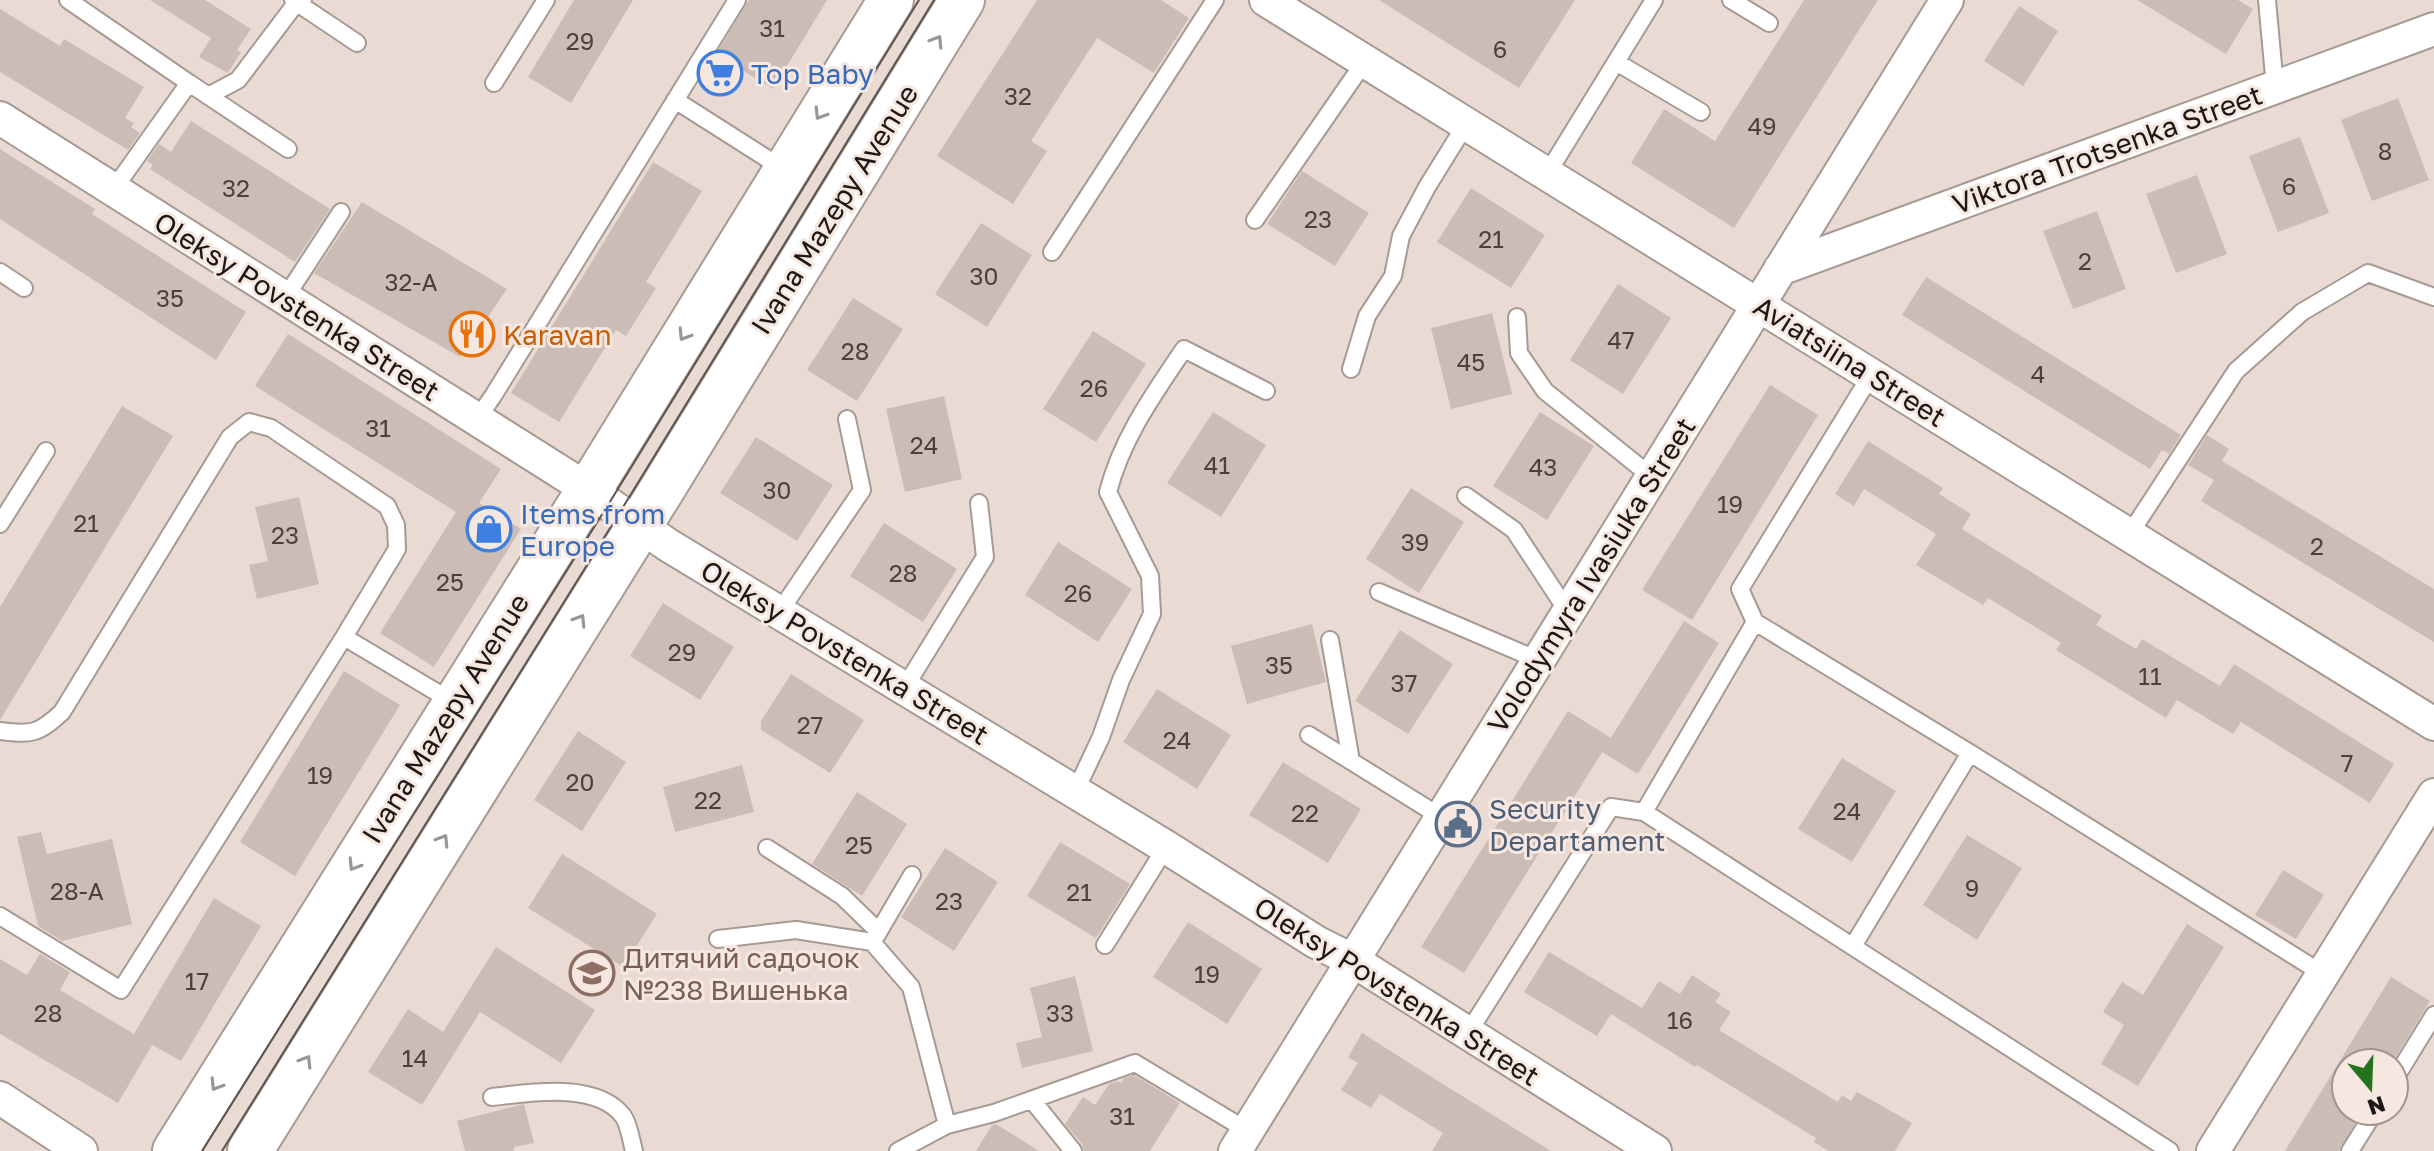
<svg xmlns="http://www.w3.org/2000/svg" width="2434" height="1151" font-family="'Golos Text',sans-serif">
  <rect width="100%" height="100%" fill="#e9dbd3"/>
  <path fill="#cbbcb6" d="M150,0H205L251,29L237,50L241,52L228,73L199,57L211,38Z
    M574,0H633L571,103L528,77Z
    M749,0H827L773,89L716,54Z
    M1037,0H1161L1189,18L1154,73L1097,38L1031,141L1047,151L1013,204L937,156Z
    M1379,0H1575L1519,88Z
    M1804,0H1878L1734,228L1631,163L1664,109L1715,141Z
    M2137,0H2238L2253,9L2226,54Z
    M2019,6L2058,31L2023,86L1984,61Z
    M0,9L60,46L64,39L144,87L125,118L134,123L131,127L140,133L128,150L0,72Z
    M2398,98L2429,180L2372,201L2341,120Z
    M191,121L330,209L295,262L150,169L153,165L147,161L159,144L171,152Z
    M2300,137L2329,213L2278,232L2249,156Z
    M0,149L95,209L92,214L246,312L216,360L0,219Z
    M653,162L702,191L646,282L656,288L626,336L616,330L559,422L511,393Z
    M1302,171L1369,213L1335,266L1267,224Z
    M2197,175L2227,254L2176,273L2146,194Z
    M1471,188L1545,235L1511,288L1437,242Z
    M362,202L507,289L460,357L314,273Z
    M2097,211L2126,289L2073,309L2043,231Z
    M981,223L1032,255L987,327L935,294Z
    M1926,277L2181,435L2169,454L2162,450L2150,469L1902,315Z
    M1618,284L1671,318L1623,394L1570,360Z
    M853,298L903,329L857,401L807,370Z
    M1492,313L1512,394L1451,409L1431,328Z
    M1093,331L1146,364L1096,442L1043,409Z
    M288,334L501,469L479,503L521,529L434,667L380,633L456,512L255,386Z
    M1770,385L1818,415L1692,620L1642,590Z
    M944,396L962,479L905,492L886,409Z
    M122,406L173,436L0,720V607Z
    M1213,412L1266,445L1221,517L1167,483Z
    M1540,412L1594,446L1547,520L1493,486Z
    M2207,435L2229,449L2222,461L2434,589V642L2201,501L2214,480L2188,465Z
    M756,437L833,485L797,541L720,493Z
    M1868,441L1943,488L1939,494L1971,514L1962,529L2102,616L2096,625L2136,649L2142,639L2220,686L2234,664L2394,764L2370,803L2241,722L2233,734L2177,700L2166,718L2056,650L2061,643L1988,598L1983,605L1916,565L1936,534L1864,489L1854,506L1835,494Z
    M1411,488L1464,522L1419,593L1366,559Z
    M299,497L319,584L257,599L249,565L268,561L255,507Z
    M884,523L957,569L923,622L850,576Z
    M1058,542L1132,589L1098,642L1025,595Z
    M663,603L734,647L700,700L630,656Z
    M1684,621L1719,643L1638,774L1602,752Z
    M1312,624L1326,682L1247,704L1231,646Z
    M1400,630L1453,664L1408,734L1355,701Z
    M344,671L400,705L295,876L240,842Z
    M791,674L864,720L830,773L761,730V721Z
    M1157,689L1231,735L1197,789L1123,742Z
    M1568,711L1611,738L1464,973L1421,947Z
    M578,731L626,762L582,831L534,800Z
    M1842,758L1896,791L1852,862L1798,829Z
    M1283,762L1361,809L1328,863L1249,815Z
    M742,765L754,812L675,832L663,787Z
    M857,792L907,824L862,896L812,864Z
    M41,832L47,854L112,839L132,924L62,941L38,926L17,837Z
    M1967,835L2022,868L1977,940L1923,905Z
    M1060,842L1130,884L1096,938L1027,896Z
    M945,848L998,882L954,951L901,917Z
    M562,854L657,914L623,967L528,908Z
    M2283,870L2324,895L2296,939L2255,915Z
    M214,898L261,926L181,1061L152,1045L118,1103L0,1034V959L27,975L40,954L70,972L60,990L134,1034Z
    M1188,922L1262,969L1227,1024L1153,977Z
    M2187,924L2224,947L2138,1086L2101,1064L2124,1025L2103,1012L2122,982L2143,995Z
    M496,947L595,1010L561,1063L480,1012L422,1105L368,1072L408,1009L443,1032Z
    M1549,952L1642,1008L1659,981L1680,994L1692,975L1721,994L1715,1002L1731,1012L1719,1030L1838,1102L1842,1095L1851,1101L1857,1092L1912,1123L1895,1151H1828L1814,1142L1816,1138L1697,1065L1695,1067L1611,1014L1597,1036L1524,992Z
    M1075,976L1093,1051L1022,1068L1016,1043L1042,1037L1030,988Z
    M2391,977L2430,1001L2392,1063H2346V1111H2362L2339,1151H2285Z
    M1362,1033L1438,1081L1551,1151H1432L1443,1133L1380,1094L1371,1108L1341,1090L1358,1063L1348,1057Z
    M1134,1075L1180,1103L1150,1151H1084L1082,1144L1065,1124L1083,1097L1095,1105L1109,1084L1118,1081L1121,1083L1124,1078Z
    M524,1104L534,1143L514,1147V1151H465L457,1121Z
    M996,1124L1039,1151H976L992,1125Z"/>
  <g fill="none" stroke-linecap="round" stroke-linejoin="round">
    <g stroke="#a79a92" stroke-width="20">
      <path id="service" d="M68,0L189,83L113,190
        M293,0L357,43
        M1731,0L1769,23
        M2267,0L2275,87
        M1616,62L1701,112
        M189,83L288,149
        M494,83L546,0
        M208,96L238,80L297,2L303,0
        M675,100L785,170
        M1547,174L1654,0
        M1255,220L1365,61
        M1052,252L1215,0
        M0,272L24,288
        M285,298L341,212
        M1517,317L1519,353L1545,391L1652,477
        M1351,369L1367,316L1393,276L1401,236L1427,187L1466,124
        M477,419L493,396L737,0
        M1466,496L1514,530L1568,612
        M0,524L46,451
        M2129,535L2236,371L2302,312L2368,273L2434,297
        M1379,592L1538,660
        M780,611L862,490L847,419
        M1755,622L1740,589L1871,375
        M1330,640L1351,761
        M905,687L985,557L979,503
        M0,731C31,735 39,734 62,712L230,437L249,422L271,428L387,506L396,525L397,549L344,637
        M1309,735L1441,817
        M1075,792L1101,737L1121,680L1152,614L1150,576L1108,492C1122,438 1153,395 1184,349L1266,391
        M1644,812L1755,622L1970,753L2323,974
        M767,848L842,896L878,931
        M0,916L121,990L344,637L453,702
        M875,938L912,875
        M718,939L796,930L872,942L911,987L947,1125
        M1105,945L1166,847
        M1853,946L1970,753
        M1468,1033L1611,807L1644,812L2170,1151
        M2394,1080L2434,1015
        M492,1097C529,1093 596,1081 623,1116C629,1124 631,1140 634,1151
        M1032,1100L1073,1151
        M898,1151L947,1125L994,1113L1135,1063L1248,1131
        M2350,1151L2375,1111"/>
    </g>
    <g stroke="#a79a92" stroke-width="36">
      <path id="minor" d="M1266,0L2434,724
        M0,118L589,490L668,545L1166,847L1316,942L1352,960L1655,1151
        M1780,269L2434,29
        M0,1098L81,1151
        M1235,1151L1947,0
        M2213,1151L2434,795"/>
    </g>
    <g stroke="#a79a92" stroke-width="48">
      <path id="trunk" d="M175,1151L589,490L891,0
        M250,1151L661,491L962,0"/>
    </g>
    <use href="#service" stroke="#fff" stroke-width="16"/>
    <use href="#minor" stroke="#fff" stroke-width="32"/>
    <use href="#trunk" stroke="#fff" stroke-width="44"/>
    <path stroke="#5c5550" stroke-width="2" d="M202,1151L608,505L919,0
      M222,1151L620,512L934,0"/>
  </g>
  <defs><path id="oneway-chevron" d="M-2-3.5L2.5 0L-2 3.5" fill="none" stroke-width="1.6" stroke-linecap="round" stroke-linejoin="round" transform="scale(2)"/></defs>
  <g stroke="#999796">
    <use href="#oneway-chevron" transform="translate(937 41) rotate(-58)"/>
    <use href="#oneway-chevron" transform="translate(820 114) rotate(122)"/>
    <use href="#oneway-chevron" transform="translate(684 335) rotate(122)"/>
    <use href="#oneway-chevron" transform="translate(580 620) rotate(-58)"/>
    <use href="#oneway-chevron" transform="translate(443 840) rotate(-58)"/>
    <use href="#oneway-chevron" transform="translate(354 865) rotate(122)"/>
    <use href="#oneway-chevron" transform="translate(306 1061) rotate(-58)"/>
    <use href="#oneway-chevron" transform="translate(216 1085) rotate(122)"/>
  </g>
  <defs>
    <g id="supermarket-ring" transform="scale(2.3)"><circle r="9.5" fill="#f6e8e0" stroke="#3f7fe0" stroke-width="1.5"/><path d="M-6-5.5h2.5l.6 2H6L4.5 2H-2.5L-4.4-4H-6ZM-1.5 3.2a1.3 1.3 0 1 0 .1 0ZM3 3.2a1.3 1.3 0 1 0 .1 0Z" fill="#3f7fe0"/></g>
    <g id="restaurant-ring" transform="scale(2.3)"><circle r="9.5" fill="#f6e8e0" stroke="#e8710a" stroke-width="1.5"/><path d="M-5-6h1v4h1v-4h1v4h1v-4h1v5L-1.5 .5V6h-2V.5L-5-1ZM5-6V6H3V1.5H1.5Q1.5-4 5-6Z" fill="#e8710a"/></g>
    <g id="shop-ring" transform="scale(2.3)"><circle r="9.5" fill="#f6e8e0" stroke="#3f7fe0" stroke-width="1.5"/><path d="M-5-2.5h2.3a2.7 3.5 0 0 1 5.4 0H5L5.5 6h-11ZM-1.5-2.5h3a1.5 2.3 0 0 0-3 0Z" fill="#3f7fe0"/></g>
    <g id="civic-ring" transform="scale(2.3)"><circle r="9.5" fill="#f6e8e0" stroke="#5c6f8a" stroke-width="1.5"/><path d="M-.6-6.5H3V-4.5H.6V-3L4-1V1h2V6H-6V1h2V-1L-.6-3ZM-1.2 2.5V6h2.4V2.5Z" fill="#5c6f8a"/></g>
    <g id="school-ring" transform="scale(2.3)"><circle r="9.5" fill="#f6e8e0" stroke="#8d6e63" stroke-width="1.5"/><path d="M0-5L7-2L0 1L-7-2ZM-4 1L0 2.5L4 1V4Q0 6-4 4Z" fill="#8d6e63"/></g>
  </defs>
  <g fill-rule="evenodd">
    <use href="#supermarket-ring" x="720" y="73"/>
    <use href="#restaurant-ring" x="472" y="334"/>
    <use href="#shop-ring" x="489" y="529"/>
    <use href="#civic-ring" x="1458" y="824"/>
    <use href="#school-ring" x="592" y="973"/>
  </g>
  <g text-anchor="middle" dominant-baseline="central" stroke-width="6" stroke-linejoin="round" paint-order="stroke">
    <g font-size="24" fill="#48413d">
      <text x="772" y="27">31</text>
      <text x="580" y="40">29</text>
      <text x="1500" y="48">6</text>
      <text x="1018" y="95">32</text>
      <text x="1762" y="125">49</text>
      <text x="2385" y="150">8</text>
      <text x="2289" y="185">6</text>
      <text x="236" y="187">32</text>
      <text x="1318" y="218">23</text>
      <text x="1491" y="238">21</text>
      <text x="2085" y="260">2</text>
      <text x="984" y="275">30</text>
      <text x="411" y="281">32-А</text>
      <text x="170" y="297">35</text>
      <text x="1621" y="339">47</text>
      <text x="855" y="350">28</text>
      <text x="1471" y="361">45</text>
      <text x="2038" y="373">4</text>
      <text x="1094" y="387">26</text>
      <text x="378" y="427">31</text>
      <text x="924" y="444">24</text>
      <text x="1217" y="464">41</text>
      <text x="1543" y="466">43</text>
      <text x="777" y="489">30</text>
      <text x="1730" y="503">19</text>
      <text x="86" y="522">21</text>
      <text x="285" y="534">23</text>
      <text x="1415" y="541">39</text>
      <text x="2317" y="545">2</text>
      <text x="903" y="572">28</text>
      <text x="450" y="581">25</text>
      <text x="1078" y="592">26</text>
      <text x="682" y="651">29</text>
      <text x="1279" y="664">35</text>
      <text x="2150" y="675">11</text>
      <text x="1404" y="682">37</text>
      <text x="810" y="724">27</text>
      <text x="1177" y="739">24</text>
      <text x="2347" y="762">7</text>
      <text x="320" y="774">19</text>
      <text x="580" y="781">20</text>
      <text x="708" y="799">22</text>
      <text x="1847" y="810">24</text>
      <text x="1305" y="812">22</text>
      <text x="859" y="844">25</text>
      <text x="1972" y="887">9</text>
      <text x="77" y="890">28-А</text>
      <text x="1079" y="891">21</text>
      <text x="949" y="900">23</text>
      <text x="1207" y="973">19</text>
      <text x="197" y="980">17</text>
      <text x="48" y="1012">28</text>
      <text x="1060" y="1012">33</text>
      <text x="1680" y="1019">16</text>
      <text x="415" y="1057">14</text>
      <text x="1122" y="1115">31</text>
    </g>
    <g font-size="28" fill="#366cbe" stroke="#f6e8e0" text-anchor="start">
      <text x="751" y="73">Top Baby</text>
      <text x="520" y="513">Items from<tspan x="520" dy="32">Europe</tspan></text>
    </g>
    <g font-size="28" fill="#1d1815" stroke="#f6e8e0">
      <text transform="translate(2107 149) rotate(-20)">Viktora Trotsenka Street</text>
      <text transform="translate(834 209) rotate(-58)">Ivana Mazepy Avenue</text>
      <text transform="translate(297 306) rotate(32)">Oleksy Povstenka Street</text>
      <text transform="translate(1850 361) rotate(32)">Aviatsiina Street</text>
      <text transform="translate(1591 575) rotate(-58)">Volodymyra Ivasiuka Street</text>
      <text transform="translate(845 652) rotate(31)">Oleksy Povstenka Street</text>
      <text transform="translate(445 718) rotate(-58)">Ivana Mazepy Avenue</text>
      <text transform="translate(1397 991) rotate(32)">Oleksy Povstenka Street</text>
    </g>
    <g font-size="28" fill="#c56008" stroke="#f6e8e0" text-anchor="start">
      <text x="503" y="334">Karavan</text>
    </g>
    <g font-size="28" fill="#4e5e75" stroke="#f6e8e0" text-anchor="start">
      <text x="1489" y="808">Security<tspan x="1489" dy="32">Departament</tspan></text>
    </g>
    <g font-size="28" fill="#785e54" stroke="#f6e8e0" text-anchor="start">
      <text x="623" y="957">Дитячий садочок<tspan x="623" dy="32">№238 Вишенька</tspan></text>
    </g>
  </g>
  <g transform="translate(2370 1087) rotate(161)"><circle r="38" fill="#f6e8e0" stroke="#9f958f" stroke-width="2"/>
  <path d="M0-6L14 30L0 20L-14 30Z" fill="#23741d"/>
  <text y="-12" font-size="22" font-weight="bold" text-anchor="middle" fill="#1d1815">N</text>
  </g>
</svg>
